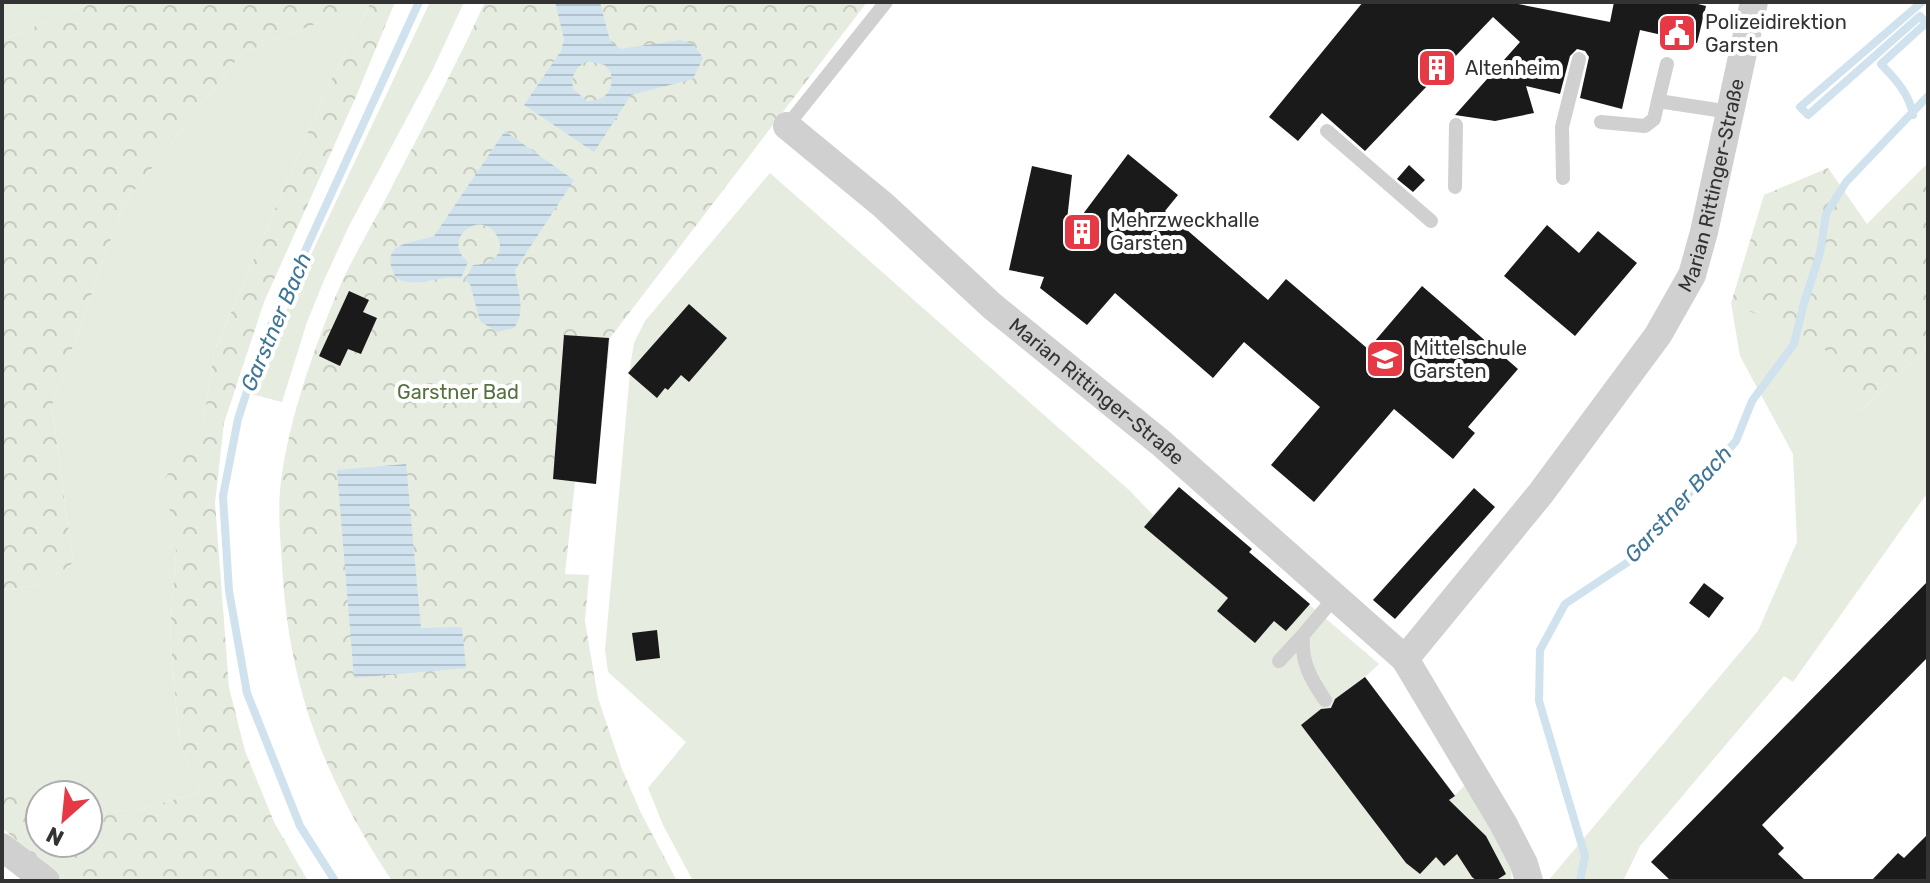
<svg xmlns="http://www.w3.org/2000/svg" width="1930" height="883" font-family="Rubik,sans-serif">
  <defs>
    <pattern id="forest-crowns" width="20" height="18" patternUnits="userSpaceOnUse" patternTransform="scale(2)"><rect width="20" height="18" fill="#e6ecdf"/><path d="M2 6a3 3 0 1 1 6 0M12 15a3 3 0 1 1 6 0" fill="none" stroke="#c6cbc0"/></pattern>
    <pattern id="water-rules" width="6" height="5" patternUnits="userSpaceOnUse" patternTransform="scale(2)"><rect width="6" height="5" fill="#cfe2ee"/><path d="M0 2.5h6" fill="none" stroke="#b2c2cd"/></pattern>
  </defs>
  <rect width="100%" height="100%" fill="#fff"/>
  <path fill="#e6ecdf" d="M2,2H94L2,40Z
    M344,2H371L327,88L214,352L203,424L166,478L176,552L170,632L179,740L200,792L142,809L90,814L88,795H40V806L37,805L2,778V590L42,585L73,563L52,406L123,205L242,53L333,17Z
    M430,2H464L433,69L349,226L325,278L307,322L282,402L251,394L300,278Z
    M770,173L1129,490L1153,515L1179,487L1252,549L1249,553L1379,664L1365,677L1455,795L1467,783L1512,867L1511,881H693L663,825L648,788L686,742L608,672L605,650L631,361L634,343L645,321Z
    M1731,303L1821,342L1861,411L1928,347V492L1793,682L1784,676L1640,846L1623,881H1548L1758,631L1797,542L1793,454L1740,356Z"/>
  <path fill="url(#forest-crowns)" d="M94,2H344L333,17L242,53L123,205L52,406L73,563L42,585L2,590V40Z
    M371,2H395L355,99L264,302L224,423L215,503L229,687L245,751L274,822L308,881H64L2,828V778L40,806V843H88V814L142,809L200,792L179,740L170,632L176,552L165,478L203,424L214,352L327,88Z
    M485,2H867L610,338L596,484L575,482L565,574L589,575L585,621L598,698L622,769L641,813L677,881H392C324,778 289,689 282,565C280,535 277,503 282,474C291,415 312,355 334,300C348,266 367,234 384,202C418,136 454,70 485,2Z
    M1928,163V347L1861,411L1821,343L1731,303L1764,195L1828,168L1867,224Z"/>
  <path fill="url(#water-rules)" fill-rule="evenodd" d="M555,2H600L610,41L620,49L680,40L693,44L703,58L693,79L631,95L594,152L524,105L561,51L564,39ZM588,61L605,65L611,73C614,91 605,101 587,101L573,89C571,75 575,67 588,61Z
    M505,131L574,180L515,270C517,291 527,310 514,328L497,332L480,321L470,284L465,280L473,265C488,265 506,256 498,238C484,206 439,238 468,262L461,278C439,274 417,290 396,278C377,242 410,244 434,236Z
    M406,464L421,628L462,627L466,668L354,678L337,470Z"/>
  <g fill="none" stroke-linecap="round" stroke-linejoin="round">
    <path stroke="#cfe2ee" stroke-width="8" d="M1913,115C1909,93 1895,79 1881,64L1926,23L1920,16L1808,115L1800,107L1922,2
      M335,881L300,826L247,693L229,591L223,496L238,419L262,345L419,2
      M1580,881L1585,856L1539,701L1540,650L1565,604L1628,562L1736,441L1752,401L1794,344L1804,303L1820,253L1826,214L1846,182L1928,96"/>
  </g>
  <path fill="#1a1a1a" d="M1363,2H1508L1610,22L1614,2H1698V4L1706,6L1697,43L1640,30L1622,109L1580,98L1589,57L1585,51L1577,49L1570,56L1560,94L1526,86L1534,113L1495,121L1455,115L1520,42L1493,17L1365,151L1322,113L1298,141L1269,117Z
    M1128,154L1178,195L1165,211L1268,300L1286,279L1368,349L1422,286L1518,369L1468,427L1475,433L1453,459L1394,409L1314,502L1271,465L1320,407L1244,342L1213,378L1115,293L1087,325L1040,288L1044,277L1009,270L1032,166L1072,175L1065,238Z
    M1409,165L1425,180L1413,192L1397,179Z
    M1547,225L1579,253L1598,231L1637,263L1575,336L1504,276Z
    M349,291L369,300L363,312L377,318L361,354L348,349L340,366L319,356Z
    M689,304L727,338L689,382L681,375L668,390L665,388L657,398L628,373Z
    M564,335L609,338L596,484L553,479Z
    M1179,487L1252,549L1249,552L1310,604L1286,631L1274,621L1255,643L1217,611L1228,598L1144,527Z
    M1474,488L1495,507L1395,619L1373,600Z
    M1928,581V657L1762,825L1784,848L1778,854L1806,881H1671L1651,862Z
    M1704,583L1724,598L1709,618L1689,603Z
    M657,630L660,658L636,661L632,633Z
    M1365,677L1455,796L1449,800L1486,836L1506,874L1495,881H1477L1472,877L1457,854L1444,866L1436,857L1420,874L1406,863L1301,725L1321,709L1331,708L1335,699Z
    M1928,834V881H1871L1898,853L1904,858Z"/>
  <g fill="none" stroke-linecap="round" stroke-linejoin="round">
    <path stroke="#d0d0d0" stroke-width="14" d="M1658,101L1667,64
      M1601,122L1645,126L1654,119L1658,101L1730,112
      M787,126L886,2
      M1327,131L1431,221
      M1563,178L1562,127L1579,59
      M1455,187L1456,125
      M1279,661L1303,635
      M1325,700C1310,678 1301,662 1303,635L1335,597"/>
    <g stroke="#d0d0d0" stroke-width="28">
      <path id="s1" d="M787,126L883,205L992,306L1161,443L1405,659L1504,825L1524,864L1529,881"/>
      <path id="s2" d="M1405,659L1541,493L1658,335L1692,275L1704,232L1754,2"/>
      <path d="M2,847L46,881"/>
    </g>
  </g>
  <defs>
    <g id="civic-square" transform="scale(2)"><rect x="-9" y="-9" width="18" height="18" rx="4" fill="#e63946" stroke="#fff"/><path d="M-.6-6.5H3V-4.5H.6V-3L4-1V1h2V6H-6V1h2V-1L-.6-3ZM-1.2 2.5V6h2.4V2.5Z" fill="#fff"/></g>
    <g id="building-square" transform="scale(2)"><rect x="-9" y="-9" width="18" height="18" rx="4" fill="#e63946" stroke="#fff"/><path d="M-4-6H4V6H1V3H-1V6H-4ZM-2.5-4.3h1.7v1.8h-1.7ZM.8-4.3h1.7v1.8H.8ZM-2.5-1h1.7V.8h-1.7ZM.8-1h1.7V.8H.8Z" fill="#fff"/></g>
    <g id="school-square" transform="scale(2)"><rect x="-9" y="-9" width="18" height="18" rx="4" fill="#e63946" stroke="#fff"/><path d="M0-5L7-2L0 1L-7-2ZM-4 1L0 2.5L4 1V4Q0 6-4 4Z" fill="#fff"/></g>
  </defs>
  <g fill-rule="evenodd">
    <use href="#civic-square" x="1677" y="33"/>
    <use href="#building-square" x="1437" y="68"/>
    <use href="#building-square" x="1082" y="232"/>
    <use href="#school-square" x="1385" y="359"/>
  </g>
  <g text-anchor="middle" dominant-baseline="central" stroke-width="8" stroke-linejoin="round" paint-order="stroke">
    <g font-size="20" fill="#333" stroke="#fff" text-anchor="start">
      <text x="1705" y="22">Polizeidirektion<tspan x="1705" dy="23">Garsten</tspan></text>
      <text x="1465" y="68">Altenheim</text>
      <text x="1110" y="220">Mehrzweckhalle<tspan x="1110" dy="23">Garsten</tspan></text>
      <text x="1413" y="348">Mittelschule<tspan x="1413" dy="23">Garsten</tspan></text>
    </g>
    <g font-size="20" fill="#333" stroke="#fff">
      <text stroke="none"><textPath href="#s2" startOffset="572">Marian Rittinger-Straße</textPath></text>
      <text stroke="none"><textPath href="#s1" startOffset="408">Marian Rittinger-Straße</textPath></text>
    </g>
    <g font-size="20" fill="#56703f" stroke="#fff">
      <text x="458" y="392">Garstner Bad</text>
    </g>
    <g font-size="22" font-style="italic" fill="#3f7597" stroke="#fff">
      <text transform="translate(276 322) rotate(-67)">Garstner Bach</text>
      <text transform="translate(1678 504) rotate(-48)">Garstner Bach</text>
    </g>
  </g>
  <rect width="1930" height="883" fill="none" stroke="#333333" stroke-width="8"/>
  <g transform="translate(64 819) rotate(207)"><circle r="38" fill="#ffffff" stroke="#adadad" stroke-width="2"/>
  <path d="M0-6L14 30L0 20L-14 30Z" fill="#e63946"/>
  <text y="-12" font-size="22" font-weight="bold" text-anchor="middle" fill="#333333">N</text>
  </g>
</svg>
